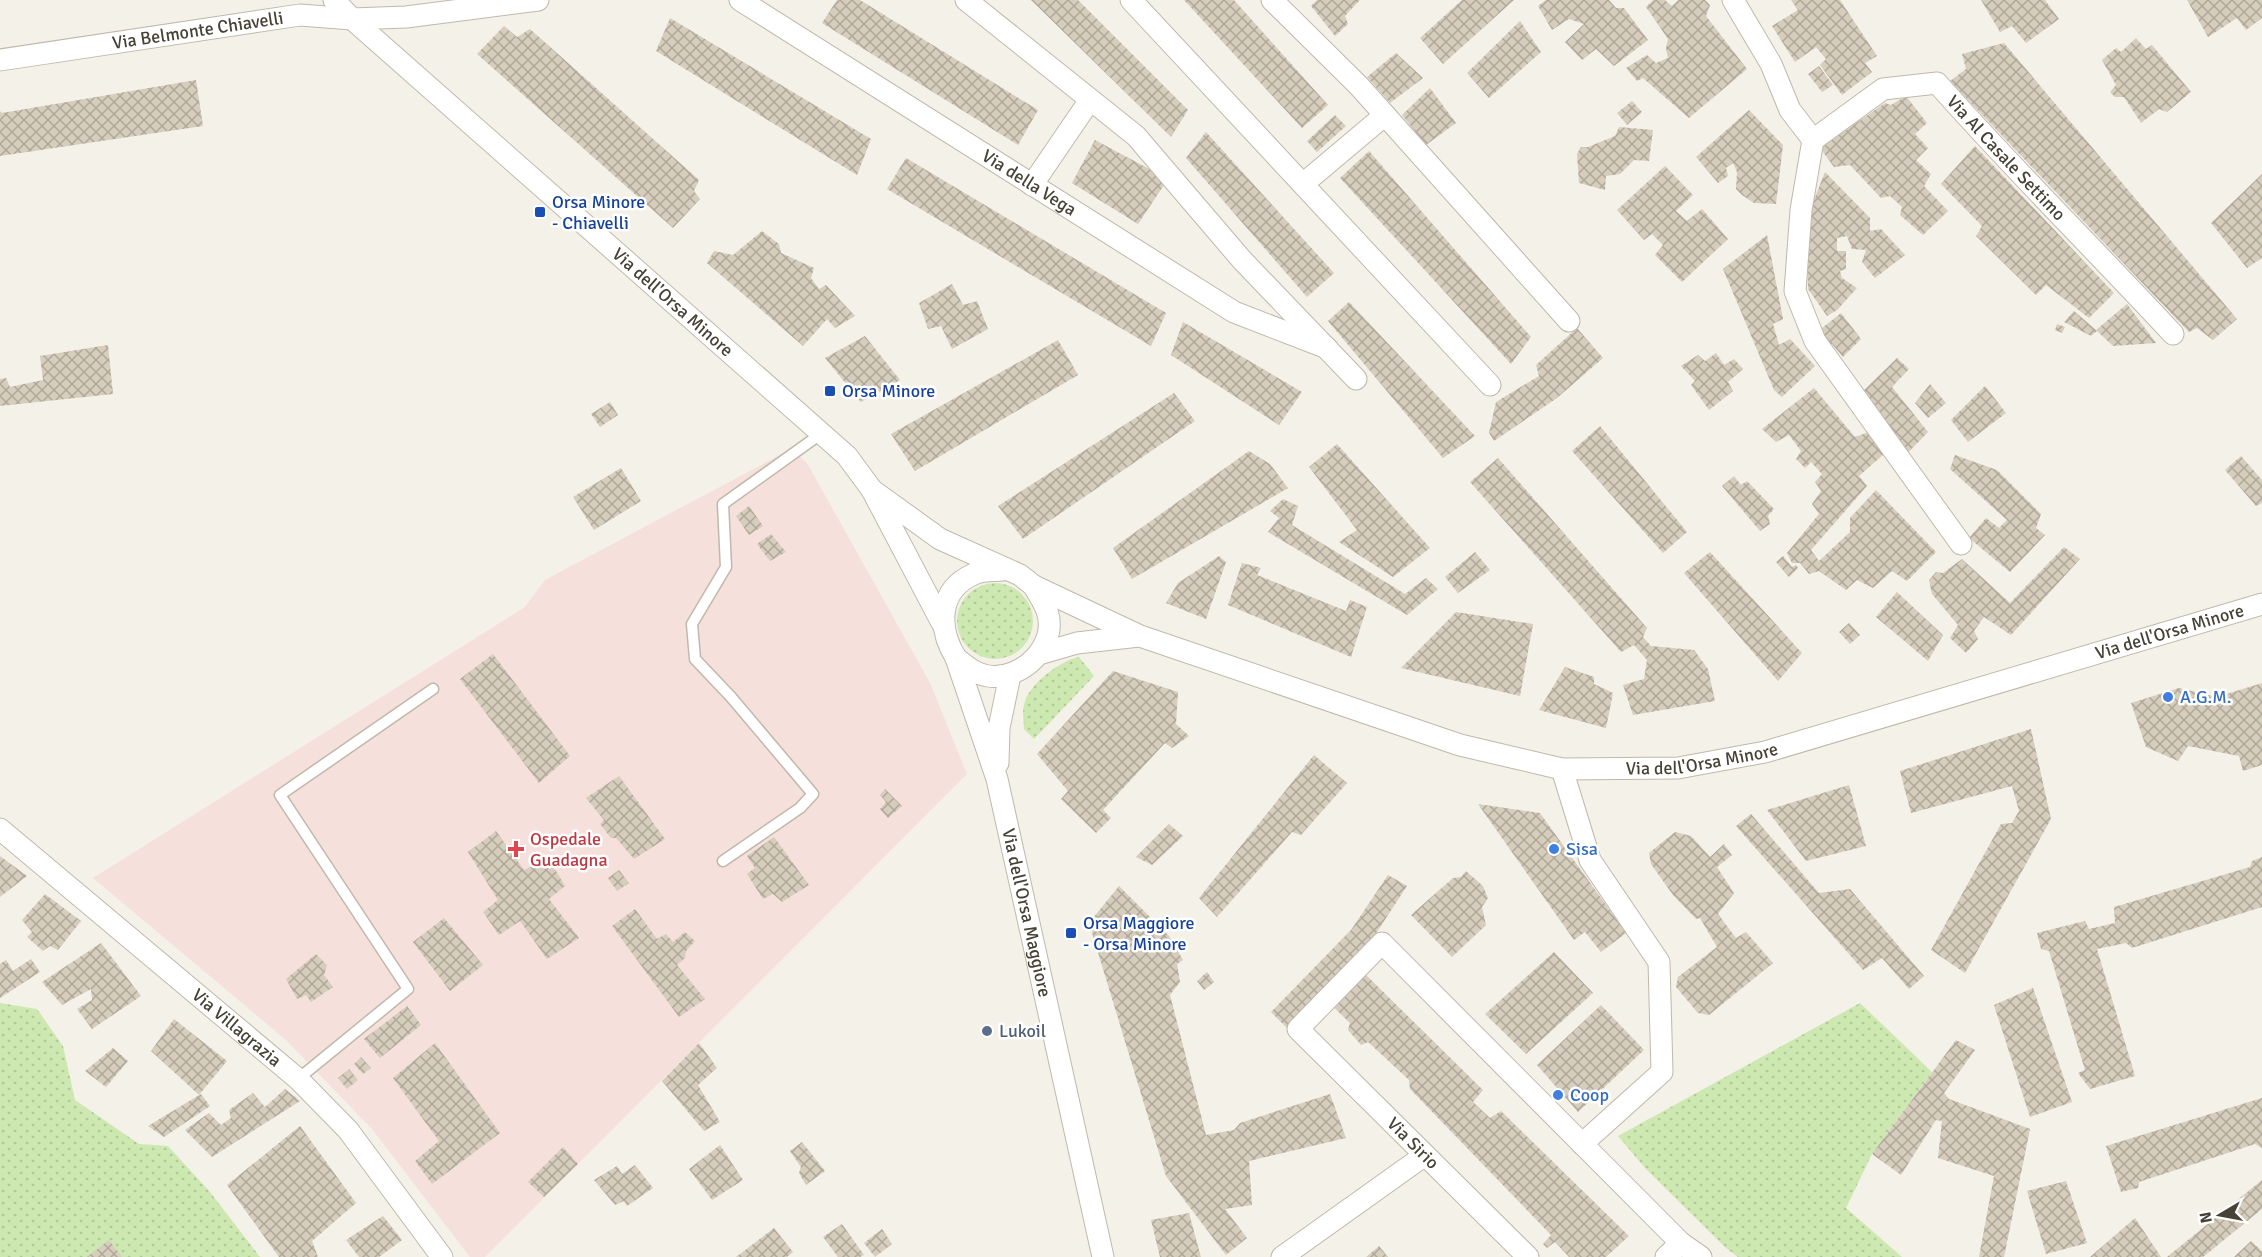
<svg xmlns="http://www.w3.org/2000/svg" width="2262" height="1257" font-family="Signika,sans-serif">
  <defs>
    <pattern id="grass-dots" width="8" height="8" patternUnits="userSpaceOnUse" patternTransform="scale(1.5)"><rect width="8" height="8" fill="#cde8b0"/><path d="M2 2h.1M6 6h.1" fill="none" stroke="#b1c898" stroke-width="1.8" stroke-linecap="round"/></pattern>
    <pattern id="building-cross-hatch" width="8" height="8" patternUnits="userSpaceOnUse" patternTransform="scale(1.5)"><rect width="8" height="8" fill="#d6cdbd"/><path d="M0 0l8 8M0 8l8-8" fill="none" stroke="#afa89a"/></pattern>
  </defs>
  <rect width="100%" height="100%" fill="#f4f1e8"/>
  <path fill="#f5e0db" d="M791,449L807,463L930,683L967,774L485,1257H470L372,1129L286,1040L93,878L525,607L545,580Z"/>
  <path fill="url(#grass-dots)" d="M957 621a38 38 0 1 1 76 0a38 38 0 1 1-76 0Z
    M1079,657L1094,676L1034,739L1024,729C1024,722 1022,712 1024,705C1028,684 1060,661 1079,657Z
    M0,1003L37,1009L63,1046L75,1100L139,1144L168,1146L210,1192L260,1257H0Z
    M1860,1003L1932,1072L1872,1154L1846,1208L1902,1257H1738L1726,1248L1645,1168L1618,1136Z"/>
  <path fill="url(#building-cross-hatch)" d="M837,0H860L1038,110L1018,145L822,23Z
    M1031,0H1078L1188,110L1171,137Z
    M1184,0H1234L1328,105L1302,128Z
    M1317,0H1360L1345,16L1348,24L1335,36L1311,6Z
    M1462,0H1514L1443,64L1420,38Z
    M1546,0H1609L1616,8H1624L1648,40L1614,66L1596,49L1582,60L1565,42L1584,24L1569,19L1552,30L1538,6Z
    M1653,0H1665L1672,6L1678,0H1705L1710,5L1706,16L1747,69L1689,118L1643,78L1637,81L1626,68L1647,55L1656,63L1668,58L1666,48L1668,39L1646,7Z
    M1791,0H1840L1877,56L1865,63L1872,72L1842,95L1820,65L1826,59L1816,47L1795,62L1772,26L1798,10Z
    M1981,0H2045L2059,19L2026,43L2012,26L2000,32Z
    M2187,0H2262V18L2246,30L2237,18L2208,37Z
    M670,18L871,139L857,175L656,51Z
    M1520,21L1541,52L1489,98L1467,73Z
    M504,26L517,37L530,29L699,180L694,191L700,199L673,228L477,54Z
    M2136,38L2146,49L2152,45L2191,92L2167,112L2159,109L2141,123L2124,97H2115L2110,92L2116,85L2102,60L2116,48L2121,52Z
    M2004,43L2237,319L2213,340L2197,328L2189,332L1950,81L1966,69L1962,54Z
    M1396,53L1423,78L1390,103L1367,77Z
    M1819,66L1833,85L1822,92L1808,74Z
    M196,80L203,126L0,156V111L2,113Z
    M1430,88L1456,123L1426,145L1402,115Z
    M1906,96L1927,123L1915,134L1928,148L1916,160L1931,174L1924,186L1948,211L1923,235L1900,215L1902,207L1890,196L1881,198L1850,165L1834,167L1820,148L1885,103L1891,105Z
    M1632,101L1642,112L1627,125L1617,113Z
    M1749,110L1783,145L1776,204L1754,203L1742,195L1736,189L1737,172L1733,163L1726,168L1728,176L1718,183L1696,157Z
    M1335,115L1346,126L1317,152L1307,141Z
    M1619,127L1653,130L1649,161L1634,160L1620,174L1606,176L1605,190L1579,183L1577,154L1581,147H1588L1615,136Z
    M1206,132L1334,273L1307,297L1186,158Z
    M1095,140L1168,179L1138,224L1072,183Z
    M1975,146L2114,293L2089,318L2046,285L2036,295L1976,236L1982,226L1941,184Z
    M1369,151L1531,337L1511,364L1340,178Z
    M906,158L1166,313L1151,346L887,189Z
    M1665,166L1693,195L1676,211L1687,221L1702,209L1728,239L1682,282L1655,255L1663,245L1652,234L1644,240L1617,210Z
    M1825,172L1870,218V231L1881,229L1905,255L1875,278L1862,262L1866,250L1852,249L1847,236L1837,238V251H1846V269L1840,271L1842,278L1857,288L1837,310L1827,316L1808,289L1807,247L1810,210Z
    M2262,174V258L2247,268L2211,223Z
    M762,231L779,244L781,253L814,268L811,278L819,289L826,285L855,316L835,328L827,319L803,346L707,263L714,251L733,255Z
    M1767,235L1783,319L1773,324L1779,345L1790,339L1815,366L1782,397L1774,390L1723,269Z
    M952,284L963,305L977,301L988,329L952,349L941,326L928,329L919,303Z
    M1349,302L1475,436L1443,458L1328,321Z
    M2127,304L2156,343L2113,346L2097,331L2091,336L2064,322L2074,311L2096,330Z
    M1841,313L1861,339L1843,357L1832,344L1823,345L1817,332Z
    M1183,322L1302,392L1279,425L1171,355Z
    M2057,324L2065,327L2062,333L2055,330Z
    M1577,328L1603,358L1557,398L1494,441L1489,433L1496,402L1539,376L1536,365Z
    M865,336L900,380L861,402L825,358Z
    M1058,340L1078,375L915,471L891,434Z
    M108,345L113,394L0,406V379L6,378L10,387L43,380L40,356Z
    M1716,353L1724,365L1734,359L1743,369L1728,382L1733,391L1709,410L1691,385L1695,381L1681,366L1698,355L1705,361Z
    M1897,358L1909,369L1892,387L1928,432L1903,458L1860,394Z
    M1930,384L1946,403L1928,418L1915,403Z
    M1985,386L2006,413L1968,442L1951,420Z
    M1814,388L1855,437L1869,432L1884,454L1859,476L1867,486L1811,550L1819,561L1850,532V518L1876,490L1936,552L1907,581L1892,571L1873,588L1857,580L1846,590L1819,571L1809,574L1800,563H1792L1787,553L1819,514L1812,504L1821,491L1815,482L1822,474L1811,462L1805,468L1796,459L1801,451L1789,435L1776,442L1762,429Z
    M1174,393L1195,421L1023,539L998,506Z
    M610,402L618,415L600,427L591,414Z
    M1600,426L1687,532L1663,553L1572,451Z
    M1337,444L1430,548L1393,577L1339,542L1357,530L1309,467Z
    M1249,451L1270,464L1288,488L1132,579L1113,548Z
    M1955,455L1997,470L2041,514L2036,528L2045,535L2010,572L1969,538L1986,518L1999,528L2007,520L1950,469Z
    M2241,456L2262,480V503L2256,506L2225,470Z
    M1498,458L1647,628L1643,637L1651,646L1694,650L1708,669L1715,701L1633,715L1623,685L1644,679L1647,660L1634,645L1621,652L1470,482Z
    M621,468L641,501L594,530L573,497Z
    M1734,476L1741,485L1747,481L1774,509L1768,516L1770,524L1760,531L1722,486Z
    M1283,499L1298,506L1292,525L1405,594L1426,578L1438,589L1407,615L1268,532L1279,518L1270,511Z
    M749,506L763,526L749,535L736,516Z
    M771,534L786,552L770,561L757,544Z
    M2064,547L2080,559L2011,635L1984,617L1974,631L1978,639L1966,653L1950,638L1958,625L1932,594L1929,580L1936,572L1943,573L1962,559L2010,603Z
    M1475,552L1490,570L1458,593L1445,577Z
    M1710,552L1802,653L1778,681L1684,573Z
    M1219,556L1226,562L1206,619L1166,603L1178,583Z
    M1783,556L1792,567L1796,565L1798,568L1789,577L1776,562Z
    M1242,563L1261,568L1257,575L1346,611L1350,600L1367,607L1351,657L1228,605Z
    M1897,592L1943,635L1928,661L1876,617Z
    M1456,612L1533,624L1520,696L1401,668Z
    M1849,623L1860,635L1850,644L1839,632Z
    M493,654L570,756L539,783L460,679Z
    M1565,667L1594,677V684L1613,693L1606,728L1539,710Z
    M1113,671L1178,692L1176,724L1189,736L1172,748L1165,743L1103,810L1111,818L1096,833L1061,799L1068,791L1037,754Z
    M2262,683V765L2243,771L2239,756L2188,746L2178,761L2146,747L2131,703L2179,688L2217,697Z
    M2031,729L2051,819L1965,973L1931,950L2001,824L2012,823L2019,811L2012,786L1911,813L1900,771Z
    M1314,755L1347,783L1301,835L1292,832L1217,917L1199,898Z
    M619,776L665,839L634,859L616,838H611L600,824L604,820L586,798Z
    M1849,785L1866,846L1806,861L1767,810Z
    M885,789L902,806L888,818L880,809L886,802L880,795Z
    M1478,804L1540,813L1626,933L1601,952L1585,932L1574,940Z
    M1751,814L1819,893L1850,889L1924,976L1909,989L1882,958L1863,970L1736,826Z
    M1169,824L1183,836L1152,865L1136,857Z
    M496,831L524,870L548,858L565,886L549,899L579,938L547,959L520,921L499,935L483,912L498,900L468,852Z
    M1675,832L1691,836L1710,857L1724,844L1732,855L1717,867L1734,893L1718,914L1736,938L1746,932L1773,963L1709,1015L1698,1013L1676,987L1678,977L1717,947L1700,918L1696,919L1673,895L1651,864L1649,853Z
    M774,837L809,885L782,902L773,894L763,899L747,874L755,868L747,856Z
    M0,856L27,876L0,897Z
    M2262,857V907L2132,948L2126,943L2097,949L2135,1076L2090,1089L2078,1073L2085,1070L2049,951L2041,949L2037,933L2085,921L2089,929L2115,923L2114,907L2250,867L2252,861Z
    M619,870L629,883L617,891L608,878Z
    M1466,871L1483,886L1488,898L1482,907L1486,925L1452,957L1411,915L1453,878L1461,877Z
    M1388,875L1407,886L1375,935L1288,1029L1271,1012L1351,930Z
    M1119,886L1169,936L1183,960L1177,964L1180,982L1170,995L1206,1135L1234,1130L1240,1123L1330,1094L1346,1138L1249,1161L1252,1205L1225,1209L1247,1238L1226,1255L1166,1176L1089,923Z
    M45,894L81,921L58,950L50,946L43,951L27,937L32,932L22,920Z
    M635,909L657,939L666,934L673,942L685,932L695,941L686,951L685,958L677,965L705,999L679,1017L612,926Z
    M444,918L483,965L450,991L413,942Z
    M101,943L141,996L92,1029L77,1009L92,1000L91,989L62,1005L42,982Z
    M1554,952L1593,993L1526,1054L1485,1014Z
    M316,954L327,965L324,975L333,987L311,1002L306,995L297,999L286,979Z
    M31,959L40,972L0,998V964L6,960L13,971Z
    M1207,972L1214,982L1204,990L1197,981Z
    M1364,973L1483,1090L1473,1102L1490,1118L1501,1111L1629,1236L1606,1257H1569L1555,1242L1547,1248L1543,1244L1551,1235L1410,1089L1409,1080L1368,1042L1361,1045L1348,1030L1350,1023L1330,1004Z
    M2033,988L2072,1102L2030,1117L1994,1005Z
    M1601,1005L1644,1050L1578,1112L1537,1065Z
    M407,1006L421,1025L380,1058L364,1039Z
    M174,1019L227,1061L199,1095L151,1051Z
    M1956,1040L1975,1050L1944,1093L1949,1099L2030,1129L2004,1257H1979L1994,1176L1938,1158L1942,1121L1936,1120L1901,1175L1872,1154Z
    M435,1043L500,1133L432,1184L415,1161L439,1141L393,1078Z
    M699,1043L717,1068L698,1085L720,1122L704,1131L662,1081Z
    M113,1048L128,1061L106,1087L85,1071Z
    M361,1057L371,1068L363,1074L354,1064Z
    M349,1069L358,1080L347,1089L338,1078Z
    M285,1089L300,1101L212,1157L185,1130L209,1113L221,1125L231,1118L229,1110L253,1093L265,1107Z
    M201,1094L210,1106L164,1137L148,1126Z
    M2262,1098V1148L2255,1144L2139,1182L2138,1188L2121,1192L2106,1146Z
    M300,1126L356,1203L312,1241L318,1257H279L227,1185Z
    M802,1142L825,1171L806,1185L799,1173L801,1167L790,1151Z
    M720,1145L743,1180L712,1200L689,1169Z
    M563,1147L578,1164L544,1197L528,1182Z
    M635,1165L653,1188L627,1206L624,1201L615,1205L594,1180L617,1166L622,1174Z
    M2262,1180V1209L2203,1257H2167Z
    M2066,1181L2087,1243L2046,1254L2027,1191Z
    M1189,1213L1201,1257H1160L1151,1220Z
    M383,1216L402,1240L379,1257H359L346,1240Z
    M2135,1218L2161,1257H2090Z
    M842,1224L864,1255L860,1257H838L823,1237Z
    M774,1228L793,1252L787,1257H736Z
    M882,1229L892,1244L875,1257L864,1243Z
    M109,1240L122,1257H87Z
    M2251,1241L2262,1251V1257H2234Z
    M1379,1246L1388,1257H1366Z"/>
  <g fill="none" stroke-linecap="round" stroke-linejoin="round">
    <g stroke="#c0b9aa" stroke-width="13">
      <path id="service" d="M723,861L800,808L813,794L731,697L695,659L692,624L726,567L723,504L822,433
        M298,1079L408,989L280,795L433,689"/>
    </g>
    <g stroke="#c0b9aa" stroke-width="23">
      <g id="minor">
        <path id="s1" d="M334,0L352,19L847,456L872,490L942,623"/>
        <path id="s2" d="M740,0L1234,312L1327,348"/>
        <path d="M966,0L1136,136L1242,260L1356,379"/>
        <path d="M1131,0L1490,385"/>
        <path d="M1272,0L1359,86L1569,321"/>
        <path d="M1733,0L1771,64L1790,110L1813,140"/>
        <path id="s3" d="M0,60L300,15L352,19L406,17L538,0"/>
        <path d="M1303,184L1385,115"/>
        <path d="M1032,185L1090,100"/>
        <path id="s4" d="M872,490L940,539L1020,575L1034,586L1140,636L1460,745L1562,769L1678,768L1765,752L2262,604"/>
        <path id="s5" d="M1961,544L1815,341L1795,291L1801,210L1813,140L1883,89L1937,83C2013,169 2095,250 2173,334"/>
        <path id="s6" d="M1003,570C994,571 982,570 974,574C937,590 938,629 956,658L997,779L1103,1257"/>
        <path d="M1039,654L1077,643L1139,636"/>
        <path d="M956,658C966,666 975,674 988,676C1022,681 1059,645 1047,611C1044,602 1038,594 1034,586"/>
        <path d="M998,763L999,728L1010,675"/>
        <path d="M1562,769L1590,860L1659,962L1662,1072L1582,1144"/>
        <path id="s7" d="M0,829L298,1079L348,1130L442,1257"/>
        <path d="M1282,1257L1425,1155"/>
        <path d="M1528,1257L1298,1029L1382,943L1681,1243L1701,1257"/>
        <path d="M1666,1257L1681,1243"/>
      </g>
    </g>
    <use href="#service" stroke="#fff" stroke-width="10"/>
    <use href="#minor" stroke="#fff" stroke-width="21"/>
  </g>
  <g fill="#1a4fb4" stroke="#fff" stroke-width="2">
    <rect x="534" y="206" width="12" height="12" rx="3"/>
    <rect x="824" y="385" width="12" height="12" rx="3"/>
    <rect x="1065" y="927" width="12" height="12" rx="3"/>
  </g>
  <g fill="#3f7fe0" stroke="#fff" stroke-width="2">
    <circle cx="2168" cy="697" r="6"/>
    <circle cx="1554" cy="849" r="6"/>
    <circle cx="1558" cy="1095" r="6"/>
  </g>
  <path fill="#e0444e" stroke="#fff" stroke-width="2" d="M513 840h6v6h6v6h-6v6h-6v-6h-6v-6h6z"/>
  <circle fill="#5c6f8a" stroke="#fff" stroke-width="2" cx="987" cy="1031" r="6"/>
  <g text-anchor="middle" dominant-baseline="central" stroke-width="5" stroke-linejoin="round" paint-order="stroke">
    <g font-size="18" fill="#474236" stroke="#fff">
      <text stroke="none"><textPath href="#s3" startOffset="200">Via Belmonte Chiavelli</textPath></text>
      <text stroke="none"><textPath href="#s5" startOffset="699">Via Al Casale Settimo</textPath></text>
      <text stroke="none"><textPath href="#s2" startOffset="342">Via della Vega</textPath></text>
      <text stroke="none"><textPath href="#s1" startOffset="454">Via dell'Orsa Minore</textPath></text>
      <text stroke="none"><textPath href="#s4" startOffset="1376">Via dell'Orsa Minore</textPath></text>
      <text stroke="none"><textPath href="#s4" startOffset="890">Via dell'Orsa Minore</textPath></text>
      <text stroke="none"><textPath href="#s6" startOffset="393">Via dell'Orsa Maggiore</textPath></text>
      <text stroke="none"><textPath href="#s7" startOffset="309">Via Villagrazia</textPath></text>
      <text transform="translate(1413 1143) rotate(45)">Via Sirio</text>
    </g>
    <g font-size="18" fill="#164399" stroke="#fff" text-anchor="start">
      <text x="552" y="202">Orsa Minore<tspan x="552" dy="21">- Chiavelli</tspan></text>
      <text x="842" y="391">Orsa Minore</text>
      <text x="1083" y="923">Orsa Maggiore<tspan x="1083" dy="21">- Orsa Minore</tspan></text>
    </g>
    <g font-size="18" fill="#366cbe" stroke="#fff" text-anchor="start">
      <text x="2180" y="697">A.G.M.</text>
      <text x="1566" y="849">Sisa</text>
      <text x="1570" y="1095">Coop</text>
    </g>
    <g font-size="18" fill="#be3a42" stroke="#fff" text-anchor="start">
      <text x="530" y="839">Ospedale<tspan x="530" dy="21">Guadagna</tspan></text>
    </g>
    <g font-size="18" fill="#4e5e75" stroke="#fff" text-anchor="start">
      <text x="999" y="1031">Lukoil</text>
    </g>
  </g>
  <g transform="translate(2220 1215) rotate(260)" stroke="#ffffff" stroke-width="4.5" paint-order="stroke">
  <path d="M0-4.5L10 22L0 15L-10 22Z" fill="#474236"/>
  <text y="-9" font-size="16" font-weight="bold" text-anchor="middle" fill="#474236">N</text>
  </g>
</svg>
